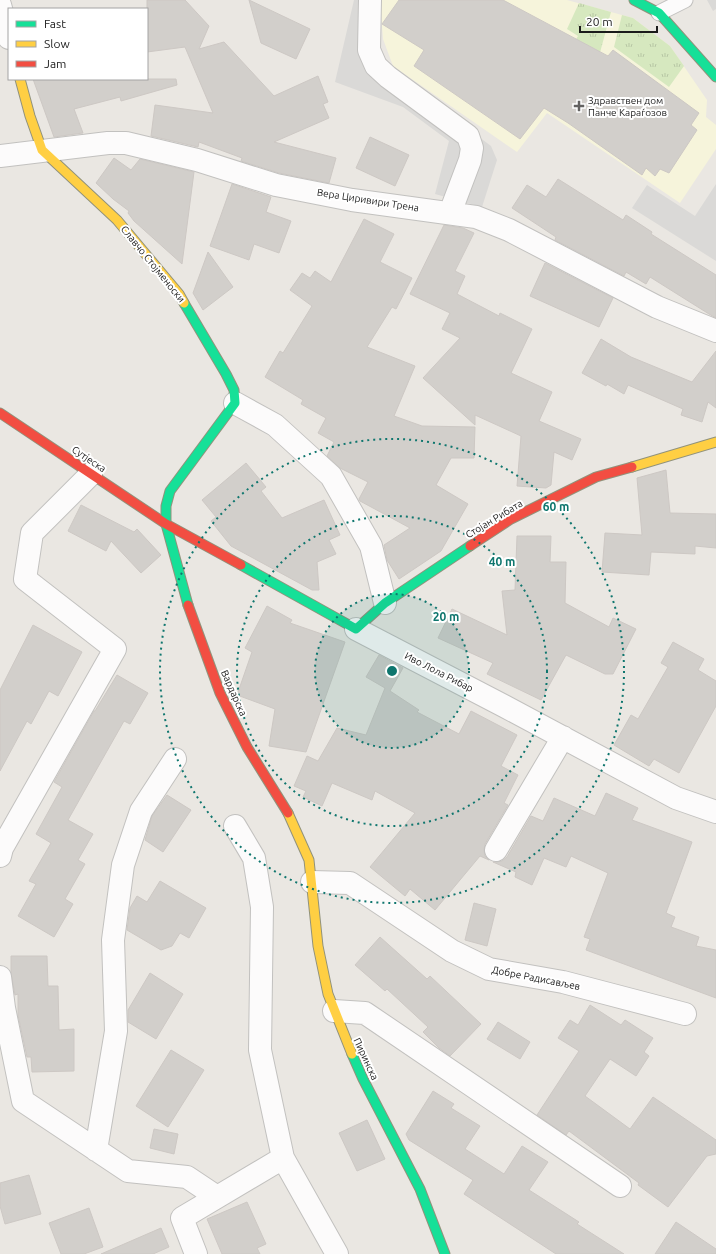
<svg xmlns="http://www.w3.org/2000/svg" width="716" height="1254" font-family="Ubuntu,sans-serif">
  <defs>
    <pattern id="grass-tufts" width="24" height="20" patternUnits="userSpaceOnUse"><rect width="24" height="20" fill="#d6e8bf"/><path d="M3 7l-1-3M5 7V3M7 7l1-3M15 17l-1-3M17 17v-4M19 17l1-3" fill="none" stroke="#b7c6a4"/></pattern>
  </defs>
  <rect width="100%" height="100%" fill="#eae7e2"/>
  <path fill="#f6f4db" d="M380,0H567L633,18L670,46L707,100L706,117L716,125V149L680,203L547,113L517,152L393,66L383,39Z"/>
  <path fill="url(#grass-tufts)" d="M579,3L611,12L595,71L559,67L578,36L567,29Z
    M622,15L633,18L670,46L684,66L669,87L614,47Z"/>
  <path fill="#dad9d7" d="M354,0H375L378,40L390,70L491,146L497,160L482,207L435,194L449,141L403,107L335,82Z
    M707,0H716V9L713,11Z
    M716,184V261L632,208L647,185L695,216Z"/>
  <path fill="#d2cfcb" stroke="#cdc8c4" d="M147,0H185L209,26L199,49L224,42L274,96L318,76L328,102L323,104L329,118L274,142L336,158L329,183L279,173L241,161L242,158L199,142L198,147L151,136L155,105L213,113L185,47L147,52Z
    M249,0L310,29L296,59L261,43Z
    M399,0H503L608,56L613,50L699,113L691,125L697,130L669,173L660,169L655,176L646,168L642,175L568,123L544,108L520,139L414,66L424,50L382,24Z
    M33,79H176L177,85L121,101L120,97L74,109L83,133L54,137Z
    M370,137L409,155L395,186L356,168Z
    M114,158L131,170L140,159L194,172L182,264L134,221L128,213L129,211L113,199L96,183Z
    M558,179L623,220L626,215L652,232L651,234L716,275V318L709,314L650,277L646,284L626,272L624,276L555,240L556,237L512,208L527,185L546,197Z
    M232,184L271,197L266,212L291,221L279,253L254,244L249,260L210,246Z
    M364,219L394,234L380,262L412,278L396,309L392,307L367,347L415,366L394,416L422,426L475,427L474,458H451L436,485L468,504L441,551L399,579L387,560L384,545L410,528L360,501L359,499L368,482L340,468L327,456L334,442L318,433L326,418L301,404L303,400L265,377L280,351L283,353L312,306L290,290L302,273L310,278L315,271L331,282Z
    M444,225L463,228L474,233L455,271L465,276L457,294L499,316L500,313L532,329L511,373L552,392L539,421L581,439L572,460L554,452L551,485L546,488L517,486L521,436L475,415V425L423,378L460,338L442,329L450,313L410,294Z
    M208,252L233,287L203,310L193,293Z
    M545,263L613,298L599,327L530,296Z
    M601,339L631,357L692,382L716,351V408L708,402L702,422L681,415L683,409L628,385L624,394L607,384L606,386L582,373Z
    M246,463L266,487L261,491L282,518L324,500L340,535L329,540L336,554L317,562L319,590H312L231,546L211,521L216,517L202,500Z
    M666,470L670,513L716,514V548L695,546V554L651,552L649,575L602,572L605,533L642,535L637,478Z
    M81,505L134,532L137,529L161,555L141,573L111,541L106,551L68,531Z
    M517,536H551L550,562H566L565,603L609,627L613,618L636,629L613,674H605L566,655L541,700L487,674L493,663L438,638L452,609L507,635L502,591L515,590Z
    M267,606L292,620L290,623L345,642L306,752L269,746L275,709L237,695L252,652L245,648Z
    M33,625L82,652L58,696L49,691L31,724L27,721L0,771V690Z
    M673,642L704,659L698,670L716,681V706L679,773L654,759L649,766L614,745L631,715L638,719L668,667L661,663Z
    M379,655L403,668L390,691L419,710L417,712L459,734L471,711L517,735L501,766L518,775L504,803L508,805L485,844L484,850L485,856L489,860L480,856L435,910L410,889L405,896L370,867L415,813L375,791L372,800L332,783L322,806L303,797L306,791L294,786L307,756L318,761L337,728L366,735L385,688L366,677Z
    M117,675L148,693L130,724L124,721L68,820L93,834L78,860L85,864L65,899L73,904L54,937L18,916L36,884L29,881L51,843L36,834L62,787L54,782L94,711H95Z
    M606,793L638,808L632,820L692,842L666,913L675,917L671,927L699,937L696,946L716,950V998L586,950L590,939L584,937L608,873L571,856L566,867L544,858L532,885L515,877L516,872L493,862H496L502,861L507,857L531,816L543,821L554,798L595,816Z
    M167,795L191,810L163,852L145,840L152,816Z
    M160,881L206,908L189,938L180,933L172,946L161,950L127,930L130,908L137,896L147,902Z
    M474,903L496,909L487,946L465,940Z
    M380,937L427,979L430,976L481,1024L450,1056L439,1048L423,1032L428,1027L387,989L385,991L355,965Z
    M11,956H47L48,986H58L59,1030L74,1029V1071L32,1072L31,1057H27L18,1015V994L15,995L11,973Z
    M150,973L183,994L156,1039L128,1022V1010Z
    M590,1005L621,1025L625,1020L653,1038L644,1052L649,1056L636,1076L610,1059L585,1096L630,1129L653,1097L716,1140V1154L707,1156L668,1207L638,1185L639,1183L569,1131L566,1135L537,1115L579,1051L558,1038L570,1020L578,1025Z
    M498,1022L530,1042L520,1059L487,1039Z
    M171,1050L204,1070L168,1127L136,1106Z
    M433,1091L454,1104L451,1108L480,1126L465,1149L504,1174L522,1146L548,1162L529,1190L579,1222L577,1224L624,1254H556L464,1194L473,1180L409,1140L406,1134Z
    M367,1120L385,1159L357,1171L339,1133Z
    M154,1129L178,1134L174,1154L150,1148Z
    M29,1175L41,1214L5,1224L0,1206V1183Z
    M247,1202L266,1244L257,1248L260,1254H222L207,1219Z
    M89,1208L103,1247L84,1254H61L49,1223Z
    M676,1222L716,1249V1254H655Z
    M161,1228L169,1247L153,1254H101Z"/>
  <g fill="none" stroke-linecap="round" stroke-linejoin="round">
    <g stroke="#c2c1bf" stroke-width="17">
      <path id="lane" d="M659,13L685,0"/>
    </g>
    <g stroke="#c2c1bf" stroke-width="24">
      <path id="street" d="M370,0L369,50L376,66L388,77L468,136L472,148L470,160L450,213
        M0,5L9,38
        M0,156L108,143H126L197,160L276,185L352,200L476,217L509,230L657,307L716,331
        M235,403L275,425L331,476L371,546L385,603
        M356,629L504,706L676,798L716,812
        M235,826L254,858L262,907L260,1050L283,1158L337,1254
        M496,850L563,737
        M0,856L2,848L115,649L25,579L32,533L91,474
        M312,882L350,883L452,951L489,969L563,982L685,1014
        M0,977L4,1008L23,1101L128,1171L187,1177L217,1197
        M334,1011L365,1013L620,1186
        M96,1150L116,1031L113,940L123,865L141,811L175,759
        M196,1254L182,1218L283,1158"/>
    </g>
    <g stroke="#91927b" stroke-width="11">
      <path id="fast" d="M634,0L659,13L716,77
        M184,303L226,374L234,390L235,403L170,491L166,506V524L188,605
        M241,565L356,629L385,603L470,546
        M352,1054L363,1079L420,1189L445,1254"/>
    </g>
    <g stroke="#91927b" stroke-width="11">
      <path id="slow" d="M20,79L30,116L42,150L117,220L179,294L184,303
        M632,467L716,442
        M288,813L309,860L318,946L328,994L352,1054"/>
    </g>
    <g stroke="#91927b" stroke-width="11">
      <path id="jam" d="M0,413L166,524L241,565
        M470,546L511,519L596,477L632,467
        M188,605L220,693L247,747L288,813"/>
    </g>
    <use href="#lane" stroke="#fcfbfb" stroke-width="15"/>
    <use href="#street" stroke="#fcfbfb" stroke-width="22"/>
    <use href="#fast" stroke="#16e098" stroke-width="9"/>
    <use href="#slow" stroke="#ffcf43" stroke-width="9"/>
    <use href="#jam" stroke="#f24e42" stroke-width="9"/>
  </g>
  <circle cx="392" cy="671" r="77" fill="#0f766e" fill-opacity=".12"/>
  <g fill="none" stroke="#0f766e" stroke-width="2" stroke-dasharray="2 4">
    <circle cx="392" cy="671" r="77"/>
    <circle cx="392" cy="671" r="155"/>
    <circle cx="392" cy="671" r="232"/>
  </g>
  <path fill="#636261" stroke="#fff" stroke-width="1.5" d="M577 100h4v4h4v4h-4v4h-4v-4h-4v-4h4z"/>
  <g text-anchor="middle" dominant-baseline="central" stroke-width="4" stroke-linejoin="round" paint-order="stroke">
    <g font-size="10" fill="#1b1b1b" stroke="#fff" text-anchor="start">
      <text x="588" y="100">Здравствен дом<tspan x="588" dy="12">Панче Караѓозов</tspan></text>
    </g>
    <g font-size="10" fill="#1b1b1b" stroke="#fff">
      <text transform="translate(368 200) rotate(9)">Вера Циривири Трена</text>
      <text transform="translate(153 264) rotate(51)">Славчо Стојменоски</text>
      <text transform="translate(89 459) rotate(34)">Сутјеска</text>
      <text transform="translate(494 519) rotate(-31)">Стојан Рибата</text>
      <text transform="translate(439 672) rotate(27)">Иво Лола Рибар</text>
      <text transform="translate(234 693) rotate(66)">Вардарска</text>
      <text transform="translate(536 978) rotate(11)">Добре Радисављев</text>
      <text transform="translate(366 1059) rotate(65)">Пиринска</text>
    </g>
  </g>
  <circle cx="392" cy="671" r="6" fill="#0f766e" stroke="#fff" stroke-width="2"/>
  <g font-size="12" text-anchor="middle" font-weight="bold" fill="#0f766e" stroke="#fff" stroke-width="4" stroke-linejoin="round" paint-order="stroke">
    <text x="556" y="511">60 m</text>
    <text x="502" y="566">40 m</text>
    <text x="446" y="621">20 m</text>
  </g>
  <rect x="8" y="8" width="140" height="72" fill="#ffffff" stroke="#a4a4a4"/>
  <rect x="16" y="21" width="20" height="6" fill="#16e098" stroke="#a4a4a4"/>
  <text x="44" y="28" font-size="12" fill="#1b1b1b">Fast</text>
  <rect x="16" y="41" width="20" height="6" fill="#ffcf43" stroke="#a4a4a4"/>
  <text x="44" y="48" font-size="12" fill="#1b1b1b">Slow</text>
  <rect x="16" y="61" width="20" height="6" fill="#f24e42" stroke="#a4a4a4"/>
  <text x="44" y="68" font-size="12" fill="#1b1b1b">Jam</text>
  <path d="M580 26v6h77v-6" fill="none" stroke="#1b1b1b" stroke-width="2"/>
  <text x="586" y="26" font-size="12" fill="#1b1b1b" stroke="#ffffff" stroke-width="3" paint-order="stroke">20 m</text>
</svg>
